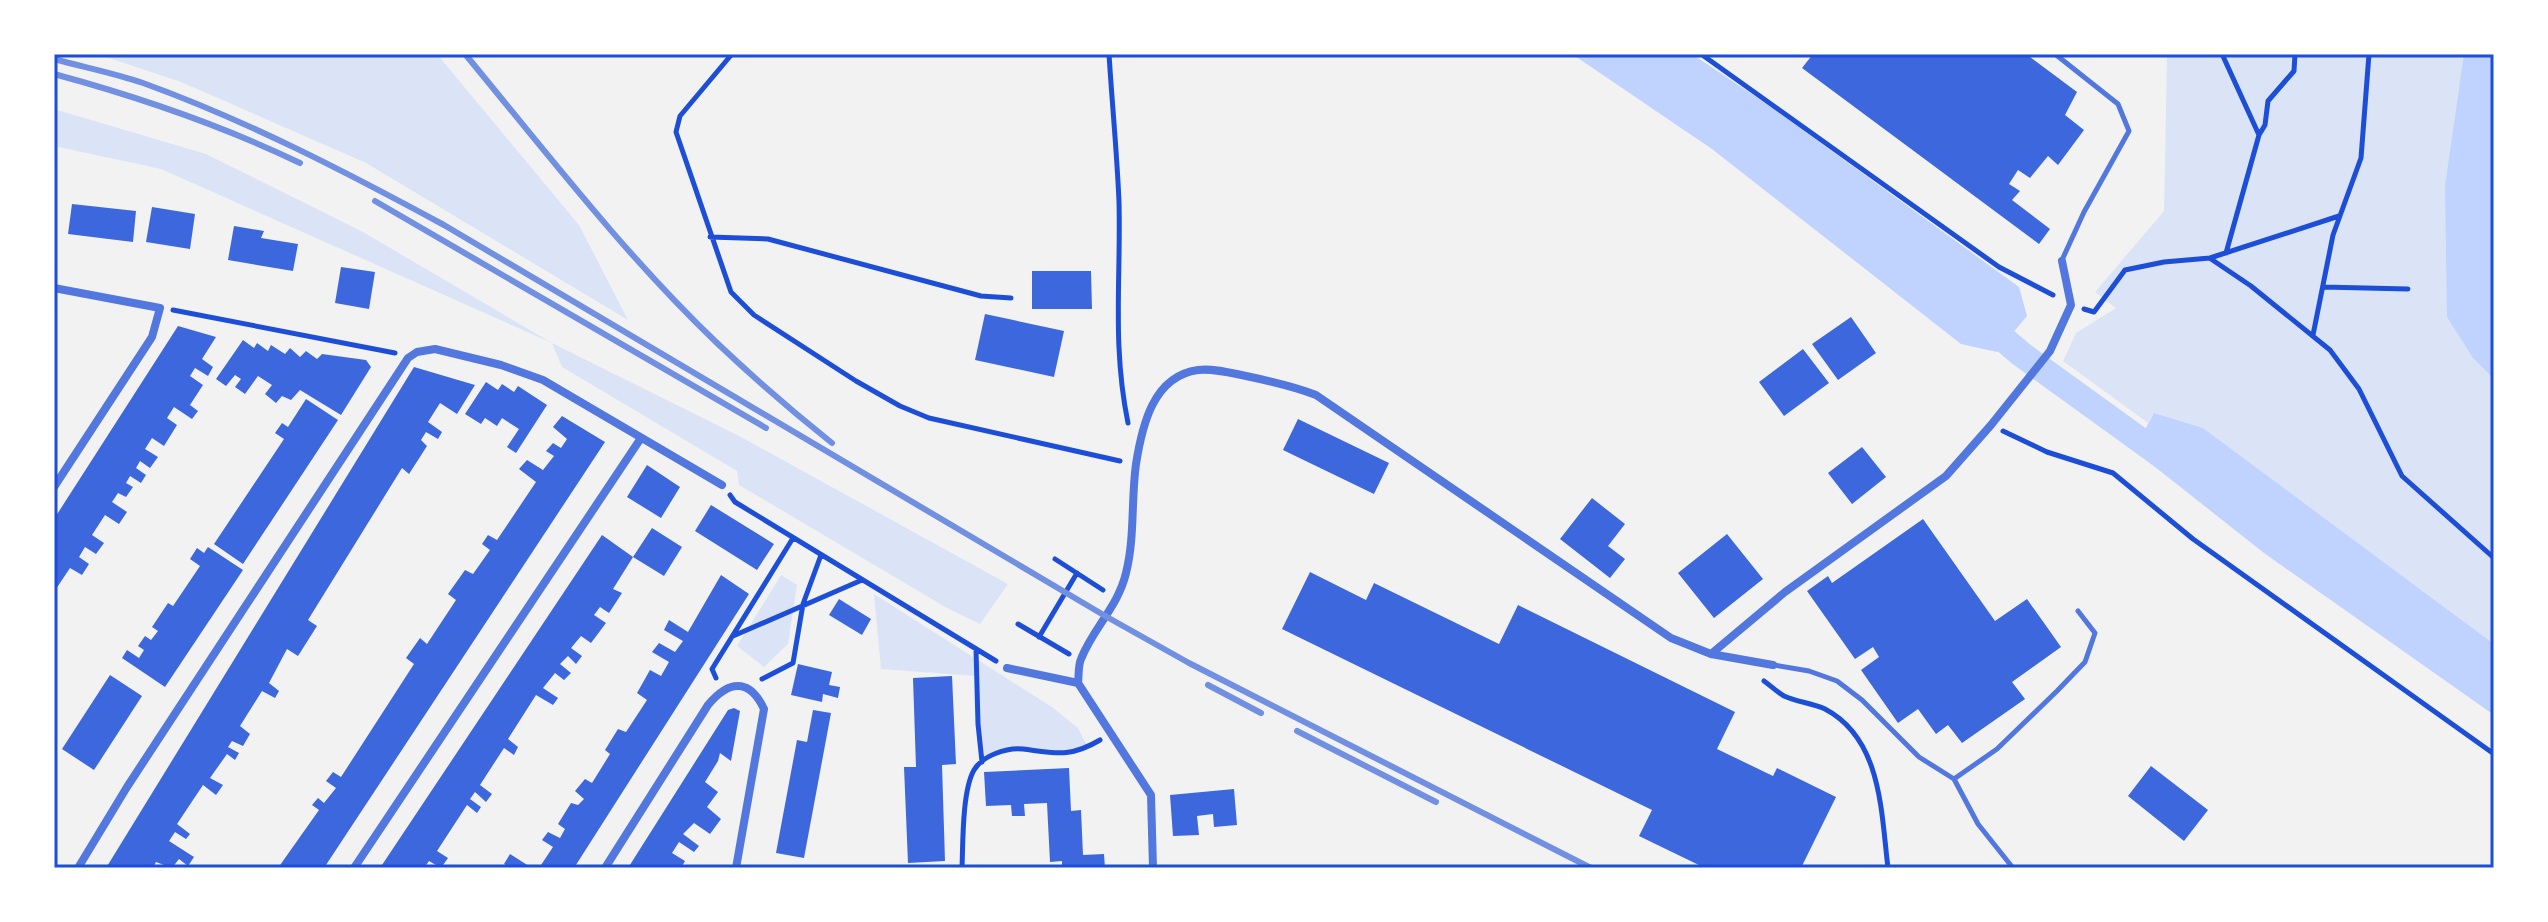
<svg xmlns="http://www.w3.org/2000/svg" width="2548" height="922" font-family="Barlow,sans-serif">
  <rect width="100%" height="100%" fill="#f2f2f2"/>
  <path fill="#dbe4f7" d="M97,54H437L579,225L628,320L366,163L181,82Z
    M2167,54H2494V644L2203,428L2154,413L2148,423L2063,361L2076,333L2116,308L2095,292L2164,211Z
    M54,109L206,154L363,232L552,343L741,437L1008,584L980,624L947,608L739,485L737,471L562,367L552,343L161,169L54,146Z
    M781,575L797,585L788,644L764,667L737,646Z
    M874,594L1052,707L1078,728L1088,747C1057,758 1032,743 1005,750C997,752 989,758 982,762L976,676L881,669Z"/>
  <path fill="#bfd3fe" d="M1572,54H1692L1774,109L2019,287L2027,316L1997,352L1961,344L1712,149Z
    M2464,54H2494V379L2473,358L2447,317L2445,186Z
    M2154,413L2203,428L2494,644V715L2264,553L2145,459L2141,437Z"/>
  <g fill="none" stroke-linecap="round" stroke-linejoin="round">
    <path stroke="#bfd3fe" stroke-width="26" d="M1980,319L2021,354L2169,461"/>
  </g>
  <path fill="#3d67dc" d="M1813,54H2026L2077,92L2065,115L2084,130L2058,165L2048,156L2030,178L2018,170L2009,184L2020,191L2012,200L2050,229L2039,244L1802,68Z
    M72,204L136,211L133,242L68,234Z
    M152,207L195,214L190,249L146,242Z
    M234,226L264,231L261,238L298,244L293,271L228,260Z
    M341,267L375,272L369,309L335,303Z
    M1032,271H1091L1092,309H1032Z
    M985,314L1064,331L1054,377L975,360Z
    M1851,317L1876,353L1838,380L1812,344Z
    M178,326L216,337L202,359L213,367L208,376L195,368L190,376L203,385L190,405L198,411L192,419L174,407L167,418L177,425L164,446L152,438L145,449L158,457L150,468L140,461L136,468L146,475L141,483L130,476L126,483L133,487L126,497L118,493L112,502L127,512L119,524L105,515L92,535L104,543L96,554L85,547L79,557L89,564L82,575L70,568L54,592V519Z
    M243,340L254,348L257,343L268,351L271,345L285,354L290,348L300,357L306,351L317,359L322,354L366,360L371,367L341,415L300,390L291,400L282,396L276,403L265,394L272,385L258,376L245,394L235,387L241,379L235,375L226,386L216,379Z
    M1803,349L1829,383L1784,416L1759,382Z
    M414,367L475,385L457,414L440,403L428,422L442,432L438,439L426,432L421,440L427,446L409,474L402,468L308,620L317,626L298,656L287,649L269,683L279,691L275,698L262,691L240,726L250,734L243,746L232,741L228,747L239,753L235,760L227,754L210,778L223,785L216,795L203,785L177,824L190,834L186,839L175,832L169,841L194,857L188,866L179,859L172,868L156,862L153,868H106Z
    M486,382L498,390L502,384L514,392L518,386L547,405L516,453L507,447L519,429L502,418L497,426L485,418L481,424L465,414Z
    M306,399L338,420L243,564L214,544L284,439L275,433L282,423L288,427Z
    M562,416L605,442L324,868H278L319,810L312,805L318,798L324,803L336,788L326,781L333,772L341,777L414,664L406,658L420,638L427,644L456,600L448,594L465,570L473,574L490,550L482,544L488,535L497,540L536,482L519,469L527,460L543,470L554,456L546,451L553,443L561,448L567,439L553,427Z
    M1298,419L1389,463L1374,494L1283,450Z
    M1862,447L1886,477L1852,504L1828,473Z
    M647,465L680,487L661,518L627,497Z
    M1592,498L1625,524L1608,546L1625,559L1610,578L1560,539Z
    M711,505L774,544L757,570L695,531Z
    M1923,519L1995,621L2027,599L2061,647L2012,682L2025,699L1962,743L1948,725L1936,734L1918,709L1898,723L1861,670L1879,657L1873,647L1855,659L1807,591L1828,576L1832,583Z
    M652,528L682,547L664,576L633,557Z
    M1727,534L1763,579L1714,618L1678,573Z
    M602,535L633,557L613,589L622,593L609,613L600,607L594,615L606,623L591,643L581,636L571,648L582,656L576,664L568,656L560,664L571,673L564,680L555,673L543,688L558,698L553,705L536,695L508,739L518,747L514,755L504,748L480,785L492,794L486,802L475,792L470,799L481,807L477,813L467,805L437,851L448,858L441,868L429,861L424,868H380Z
    M208,547L243,570L165,687L122,658L127,650L139,658L144,650L138,646L145,636L151,640L158,631L152,627L168,603L173,606L200,566L190,559L197,548L204,553Z
    M1310,572L1366,600L1374,583L1499,644L1518,605L1735,712L1717,749L1773,776L1777,768L1836,797L1801,868H1705L1639,836L1652,810L1282,629Z
    M721,575L749,594L574,868H539L553,847L542,840L548,832L560,838L565,829L558,824L571,803L578,805L584,799L575,791L585,779L592,783L610,754L605,750L618,729L626,732L647,700L637,693L650,670L661,676L669,662L652,652L659,643L675,652L683,641L664,630L669,620L688,632Z
    M839,599L871,619L862,635L829,615Z
    M798,664L832,672L829,685L840,687L838,698L823,694L822,702L791,695Z
    M110,675L142,696L94,770L62,749Z
    M952,676L956,764L942,765L945,861L908,863L904,767H916L913,678Z
    M734,708L740,711L731,761L720,753L718,761L705,782L718,792L707,807L721,819L710,834L694,823L683,834L699,846L694,852L679,842L672,853L685,861L681,868H628L728,710Z
    M813,710L831,713L804,858L776,853L797,740L807,742Z
    M2151,766L2208,810L2184,841L2128,796Z
    M1069,768L1071,811L1081,810L1083,855L1104,854L1105,868H1062V861L1050,862L1047,803L1024,804L1025,816H1012L1011,805L986,806L984,772Z
    M1234,789L1237,825L1214,827L1213,814L1197,816L1199,835L1173,836L1170,795Z
    M510,854L532,868H510L504,864Z"/>
  <g fill="none" stroke-linecap="round" stroke-linejoin="round">
    <path stroke="#1d4ed8" stroke-width="5" d="M732,54L680,116L676,132L731,292L754,315L856,381L900,406L929,418L1120,461
      M1109,54C1112,103 1117,153 1119,202C1121,279 1112,345 1128,423
      M1701,54L1999,267L2053,295
      M2222,54L2259,135L2226,253
      M2259,135L2265,125L2268,101L2294,71L2295,54
      M710,237L768,239L981,296L1011,298
      M2211,259L2251,286L2330,350L2359,389L2402,476L2494,558
      M2323,287L2408,289
      M2084,309L2094,312L2125,270L2164,262L2210,258L2339,216
      M173,310L395,353
      M2313,335L2333,235L2361,158L2369,54
      M2003,431L2047,452L2113,473L2193,539L2494,754
      M730,495L735,502L996,661
      M1055,559L1103,590
      M1018,624L1069,654
      M733,636L862,580
      M1039,637L1077,573
      M976,649L978,724L982,762
      M716,678L712,669L793,538
      M762,679L793,663L803,604L821,555
      M1764,681C1771,686 1777,692 1784,696C1797,702 1812,703 1825,709C1882,739 1881,812 1888,868
      M962,868C963,844 962,791 974,770C982,756 1007,747 1023,749C1055,753 1070,758 1100,740"/>
    <path stroke="#5277de" stroke-width="5" d="M2055,54L2118,104L2129,131L2084,212L2062,260
      M1774,665L1809,671L1837,681L1862,700L1919,757L1954,779L1978,824L2013,868
      M1954,779L1997,749L2057,691L2085,662L2095,633L2078,611"/>
    <path stroke="#5277de" stroke-width="8" d="M54,288L160,308L152,337L54,487
      M1711,654L1785,592L1946,476L1991,425L2050,351L2071,305L2062,261
      M1007,668L1078,683
      M1078,683C1079,675 1078,666 1081,659C1093,628 1118,607 1126,573C1135,537 1131,500 1136,464C1142,426 1153,376 1198,370C1213,368 1231,373 1246,376C1270,381 1293,386 1316,395L1671,638L1711,654L1773,665
      M1078,683L1151,795L1153,868
      M78,868L127,787L408,358L417,352L435,349L501,365L543,380L722,485
      M354,868L641,438
      M605,868L708,705C728,681 749,677 764,709L736,868"/>
    <path stroke="#7290e2" stroke-width="6" d="M465,54C546,152 625,255 717,343C754,378 792,411 832,443
      M54,59C83,67 114,73 143,83C248,121 346,172 444,225L1107,617L1189,663L1591,868
      M54,74C139,97 221,125 300,163
      M375,201L766,428
      M1208,685L1261,713
      M1297,731L1436,802"/>
  </g>
  <rect width="2548" height="922" fill="none" stroke="#ffffff" stroke-width="112"/>
  <rect x="56" y="56" width="2436" height="810" fill="none" stroke="#1d4ed8" stroke-width="3"/>
</svg>
